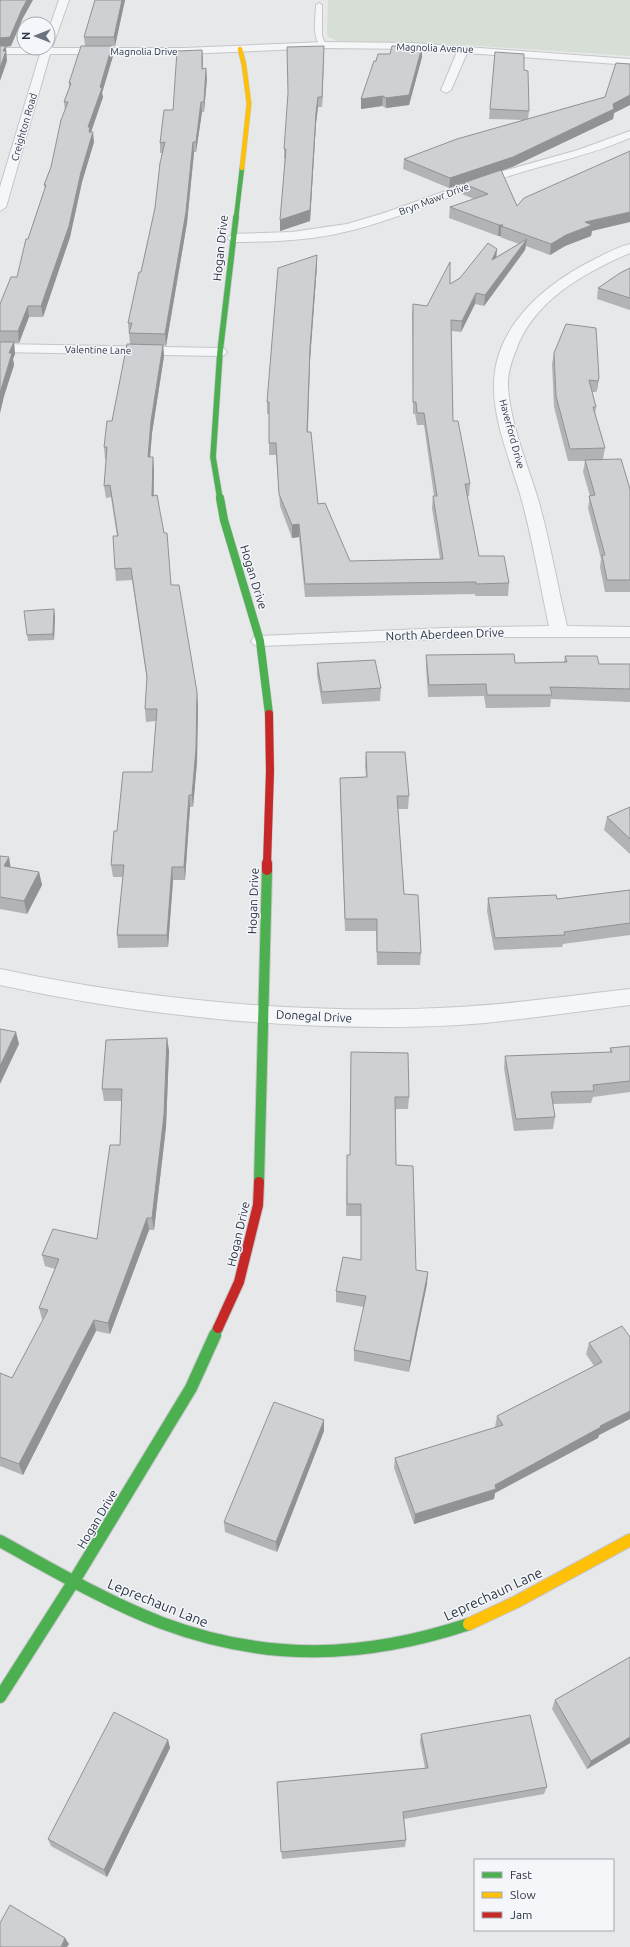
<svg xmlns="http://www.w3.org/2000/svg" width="630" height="1947" font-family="Ubuntu,sans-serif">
  <rect width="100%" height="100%" fill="#e6e8ea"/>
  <path fill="#d6ded6" d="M328,0H630V56L466,45L337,41L327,36Z"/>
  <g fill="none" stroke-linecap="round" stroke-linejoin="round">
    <g stroke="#c4c6c8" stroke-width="2">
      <path id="lane" d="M319,3L322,5V36L326,45L323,47C311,41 316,16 316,5Z"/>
    </g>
    <g stroke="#c4c6c8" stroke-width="2">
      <path id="street" d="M59,0H69L52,48H184L323,42L412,43L630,59V65L467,53L451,90L446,93L441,90L457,52L412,49L323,48L184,54H50L6,207L0,211V187L40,54H0V48H48V32Z
        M630,131V138C589,156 545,164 503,178C447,196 393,222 336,234C302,241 267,242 233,242L227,238L233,234L292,232L347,224L384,213L496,173L578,150Z
        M630,244V253C584,273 534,300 516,350C511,362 507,375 508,388C511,426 527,463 538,499C550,541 557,584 567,626L630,627V637H491L260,646L254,645L251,641L254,637L260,636L445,628L549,626C540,584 533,542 522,501C512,464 493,423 494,384C495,324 548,282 597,258C607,253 618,247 630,244Z
        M0,344L220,348L225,349L227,352L225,355L220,356L0,352Z
        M0,969C145,1000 311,1016 459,1007C516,1004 573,995 630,989V1005C573,1012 516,1021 459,1025C311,1033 145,1017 0,985Z"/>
    </g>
    <g stroke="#c4c6c8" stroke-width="5.5">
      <path id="fast-far4" d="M236,218L242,168"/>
    </g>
    <g stroke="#c4c6c8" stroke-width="7">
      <path id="fast-far3" d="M220,499L213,457L220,352L236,217"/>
    </g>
    <g stroke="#c4c6c8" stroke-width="9">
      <path id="fast-far2" d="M220,498L224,520L260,641L269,714"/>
    </g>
    <g stroke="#c4c6c8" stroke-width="12">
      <path id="fast-far1" d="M259,1182L267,870
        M214,1336L218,1328"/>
    </g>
    <g stroke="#c4c6c8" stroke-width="14">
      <path id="fast" d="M0,1541C53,1570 105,1601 162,1623C267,1662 363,1659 469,1624
        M0,1697L74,1581L191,1388L215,1335"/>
    </g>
    <g stroke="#c4c6c8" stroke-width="5.5">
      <path id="slow-far1" d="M240,49L244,65L249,104L242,168"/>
    </g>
    <g stroke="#c4c6c8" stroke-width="14">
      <path id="slow" d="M469,1624L516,1602L630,1540"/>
    </g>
    <g stroke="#c4c6c8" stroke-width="9">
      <path id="jam-far1" d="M267,864L270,771L269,714"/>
    </g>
    <g stroke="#c4c6c8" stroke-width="12">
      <path id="jam" d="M267,870V863
        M218,1328L239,1282L258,1205L259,1182"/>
    </g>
    <use href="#lane" fill="#f5f6f7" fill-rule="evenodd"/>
    <use href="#street" fill="#f5f6f7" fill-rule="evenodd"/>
    <use href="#fast-far4" stroke="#4caf50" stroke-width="4.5"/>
    <use href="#fast-far3" stroke="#4caf50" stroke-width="5.5"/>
    <use href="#fast-far2" stroke="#4caf50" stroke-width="8"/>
    <use href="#fast-far1" stroke="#4caf50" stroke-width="10"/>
    <use href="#fast" stroke="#4caf50" stroke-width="12"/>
    <use href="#slow-far1" stroke="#ffc107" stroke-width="4.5"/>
    <use href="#slow" stroke="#ffc107" stroke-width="12"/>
    <use href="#jam-far1" stroke="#c62828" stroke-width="8"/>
    <use href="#jam" stroke="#c62828" stroke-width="10"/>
  </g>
  <path fill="#b1b3b5" d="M95,0H125L123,9L115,46H112L113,56L102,93L103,97L91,132L94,142L82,182L70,237L43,317H29L19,343H14L15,354L13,359L14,365L4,396L0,413V304L17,277L28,239L45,189L44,185L51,167L65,111L64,102L69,89V83L85,46L84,37Z
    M324,46L322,107H318L316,123L310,221L280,231L285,159H284V149Z
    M422,47V57L409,105L386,108L382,106L361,109L376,61L390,54Z
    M202,50V69L207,78L204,112H202L196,152H194L187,223L166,346L163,345L164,356L152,433L150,457L154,469V495L171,585L198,705L197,762L193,807H190L185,880H173L168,947L118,948L117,935L123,877H113L111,865L117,831L152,772L156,721L146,722L145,709L147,680L132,580L116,581L115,569L117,536L111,497L106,498L104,486L106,459H105L104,447L112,421L130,344L128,323L141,272L155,208L162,153H160V143L173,110Z
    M495,52L524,70L529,111L528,119L605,97L630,64V105L614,113L613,119L512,167L501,171L517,206L592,231L591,236L565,246L550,255L526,246L525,250L484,306L475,304L461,332L451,331L453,421L470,484L469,496H467L479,556L509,583L508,596H475V594L305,597L299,537L292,538L280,506L276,455H269V414H267V402L317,255V265L310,360L308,432L318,504L350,561L440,559L432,508L433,496H434L424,425H417L415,414H413L412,315L413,304L427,306L450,284L460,278L497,249L496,257L519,244L500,237L501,236H498L449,218L450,207L474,199L462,194L463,183L449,188L403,169L404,159L523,120L489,119Z
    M630,268V310L597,299L598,288Z
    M554,353L599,378L596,392H592L596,407L595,415L605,448L603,459L630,489V592H605L600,567L601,559L588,508L590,496L583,472L585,461H568L554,407L552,364Z
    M55,616L54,640L28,641L27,635Z
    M426,655L515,663L564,662L565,656L599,664H630V702L551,699L550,707L486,708L484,696L428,697L426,668Z
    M317,663L381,688L380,701L322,704L317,675Z
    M366,752L409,796L408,809H398L404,894L421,953L420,965H377L376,931H345L340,790V778L366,777L365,765Z
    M630,807V854L604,830L607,817Z
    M0,856L11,867L39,872L42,885L27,914L0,909Z
    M630,890V935L563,944L562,947L494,950L487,911L488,898L557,899Z
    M167,1038L169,1051L166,1127L154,1230H149L110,1334L96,1331L23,1475L0,1466V1373L12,1378L43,1320L42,1319L39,1308L55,1269L45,1266L42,1255L97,1239L120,1145L122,1101H104L102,1089Z
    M630,1046V1092L593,1097L591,1103L553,1104L555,1117L553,1129L514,1131L504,1068L505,1056L610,1052V1048Z
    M351,1064L409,1097L408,1109H396V1165L416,1270L427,1284L409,1372L354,1361V1350L364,1307L336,1302V1291L361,1260V1216H346L347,1155H350Z
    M630,1337V1419L599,1435L598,1438L495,1493L494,1499L414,1524L394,1468L395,1458L495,1428V1427L497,1416L594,1366L586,1354L589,1343Z
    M324,1420V1431L277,1552L225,1532L224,1522Z
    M630,1657V1743L587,1769L552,1709L555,1700Z
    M421,1734L547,1787L544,1794L404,1819L406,1840L405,1847L282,1859L277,1782L425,1768L420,1742Z
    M168,1740L170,1748L107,1877L51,1846L48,1839Z"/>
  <path fill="#909294" d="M27,0H33L23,18L11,46L6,47L7,61L0,81V38L22,9Z
    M122,0H125L123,9L115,46L114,37Z
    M112,46L113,56L102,93L103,97L91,132H93L94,142L82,182L70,237L43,317L41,306L90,142L88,127Z
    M324,46V56L322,107V97Z
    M422,47V57L409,105L386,108V98Z
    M202,50L203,60L202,78Z
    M206,68L207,78L204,112V102Z
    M630,95V105L614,113L613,119L512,167L449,188L450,178Z
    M383,96L382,106L361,109V99Z
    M318,97V107L316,123L310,221L280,231V220L316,113Z
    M201,102L202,112L196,152V142Z
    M193,142L194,152L187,223L166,346L165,334Z
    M630,212V222L592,231L591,236L565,246L550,255L551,244L585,222Z
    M499,225H503L501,226V236H498Z
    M527,239L525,250L484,306L485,295Z
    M497,249L496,260H492Z
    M317,255V265L310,360L307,444L310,348Z
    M476,293L475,304L461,332L462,321Z
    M28,306L29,317L19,343L18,331Z
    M14,342L15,354L13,359L14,365L4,396L0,413V393L9,353Z
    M163,345L164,356L152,433L149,469L148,457L151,421Z
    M599,378L597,390L596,392L598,381Z
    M153,457L154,469L153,508L152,496Z
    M299,524V537L292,538V525Z
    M54,609L55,616L54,640L53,634Z
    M197,692L198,705L197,762L193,807L192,795Z
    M189,795L190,807L185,880L184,867Z
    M9,857L11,870L4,866Z
    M172,867L173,880L168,947L167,935Z
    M39,872L42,885L27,914L24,901Z
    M16,1032L19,1044L0,1084V1066Z
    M167,1038L169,1051L166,1127L154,1230L152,1218Z
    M147,1218L149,1230L110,1334L108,1323Z
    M428,1272L427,1284L409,1372L410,1361Z
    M94,1320L96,1331L23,1475L19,1464Z
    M630,1411V1419L599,1435L598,1438L495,1493L494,1499L414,1524L415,1514L495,1485L600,1426Z
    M324,1420V1431L277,1552L276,1542Z
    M630,1737V1743L587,1769L591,1761Z
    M168,1740L170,1748L107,1877L104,1870Z
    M65,1938L69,1944L67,1947H61Z"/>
  <path fill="#ced0d3" stroke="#909294" d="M1,0H27L22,9L10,37L0,38V2Z
    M95,0H122L114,37H84Z
    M0,46H6L3,51H6L0,68Z
    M81,46H112L100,87L102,88L88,127H90L89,132H93L81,172L69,226L41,306H28L18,331H0V304L11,277H17L26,239H28L46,185H44L51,167L61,120L68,102H64L71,83H69Z
    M324,46L322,97H318L316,113L310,210L280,220L286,149H284L288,93L287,47Z
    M392,46L422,47L409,95L386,98L383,96L361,99L374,61H376L378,54H390Z
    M202,50V69L206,68L204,102H201L196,142H193L186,212L165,334L129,333L132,323H128L139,272H141L155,208L160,163L165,142L160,143L164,110H173L177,51Z
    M495,52L524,54V70L528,71L529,111L490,109Z
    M616,63L630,64V95L613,104L614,109L513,157L450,178L404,159L457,139L605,97Z
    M630,151V212L585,222L592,225L566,235L551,244L501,226L503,225H499L450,207L488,194L463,183L501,170L517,206L524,198Z
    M527,239L485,295L476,293L462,321L451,320L453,421H458L465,457L470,484H465L479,556H504L509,583L476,584V582L305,584L299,524L292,525L279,494L276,443H269V402H267L278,268L317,255L310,348L307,432H311L318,504L325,503L350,561L443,559L433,496H437L424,413H417L416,402H413V304L427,306L450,262V284L460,278L488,243L497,249L492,260Z
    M630,268V298L598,288L620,273Z
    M566,324L596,328L599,378L598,381L589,380L596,407H593L605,448L570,449L556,396L554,353Z
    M0,342H14L9,353H12L0,393Z
    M127,344L163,345L151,421L148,457H153L152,496L157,495L164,533H167L171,585H179L197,692L196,749L192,795H189L184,867H172L167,935H117L124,865H111L114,831H117L123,772H152L157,709H145L147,677L131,568L115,569L113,536H118L110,485L104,486L107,447H104L107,421H112Z
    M621,459L630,489V580H607L602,555H605L589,496L595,495L585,460Z
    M54,609L53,634L27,635L24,611Z
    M514,654L515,663L567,662L565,656H597L599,664H630V689L550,687L552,695H487L486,684L429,685L426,655Z
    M375,660L381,688L322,692L317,663Z
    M366,752H405L409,796H397L404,894L418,895L421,953L377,952V919H345L340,778L367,777Z
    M630,807V839L607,817Z
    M0,856L9,857L4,866L39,872L24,901L0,897Z
    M630,890V923L564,932L565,935L495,938L488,898L556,895L557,899Z
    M0,1029L16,1032L0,1066Z
    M167,1038L164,1115L152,1218H147L108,1323L94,1320L19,1464L0,1457V1373L12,1378L48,1310L39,1308L59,1259L42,1255L53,1229L97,1239L110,1145H120L122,1089H102L106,1040Z
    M630,1046V1081L593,1085L594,1091L551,1092L555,1117L516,1119L505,1056L612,1052L610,1048Z
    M351,1052L408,1053L409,1097H395L396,1165L413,1166L416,1270L428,1272L410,1361L354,1350L366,1296L336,1291L343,1257L361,1260V1204H347V1155H350Z
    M622,1326L630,1337V1411L600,1426L601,1427L495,1485L496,1489L415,1514L395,1458L503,1425L497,1416L602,1362L589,1343Z
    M274,1402L324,1420L276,1542L224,1522Z
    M630,1657V1737L591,1761L555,1700Z
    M114,1712L168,1740L104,1870L48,1839Z
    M530,1715L547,1787L403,1812L406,1840L281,1852L277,1782L428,1768L421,1734Z
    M10,1905L65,1938L61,1947H0V1923Z"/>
  <g text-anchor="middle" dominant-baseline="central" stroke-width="3" stroke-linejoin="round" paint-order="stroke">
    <g font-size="10" fill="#2b3445" stroke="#f4f6f9">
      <text transform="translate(435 48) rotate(2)">Magnolia Avenue</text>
      <text x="144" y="51">Magnolia Drive</text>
      <text transform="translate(24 127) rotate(-74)">Creighton Road</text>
      <text transform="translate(434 199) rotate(-21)">Bryn Mawr Drive</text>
      <text transform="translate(98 350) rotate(1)">Valentine Lane</text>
      <text transform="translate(512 434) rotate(75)">Haverford Drive</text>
    </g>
    <g font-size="12" fill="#2b3445" stroke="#f4f6f9">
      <text transform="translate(220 248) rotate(-84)">Hogan Drive</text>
      <text transform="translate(254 577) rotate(73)">Hogan Drive</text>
      <text transform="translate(445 634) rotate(-2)">North Aberdeen Drive</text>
      <text transform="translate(253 901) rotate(-88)">Hogan Drive</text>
      <text transform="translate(314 1016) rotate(3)">Donegal Drive</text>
      <text transform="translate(238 1234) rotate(-77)">Hogan Drive</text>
      <text transform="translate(97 1519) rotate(-59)">Hogan Drive</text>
    </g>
    <g font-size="14" fill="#2b3445" stroke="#f4f6f9">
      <text transform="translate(493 1594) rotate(-25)">Leprechaun Lane</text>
      <text transform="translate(158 1603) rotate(22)">Leprechaun Lane</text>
    </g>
  </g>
  <rect x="474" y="1859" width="140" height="72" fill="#f4f6f9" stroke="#a4a8b1"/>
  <rect x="482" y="1872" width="20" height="6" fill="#4caf50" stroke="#a4a8b1"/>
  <text x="510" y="1879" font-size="12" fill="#2b3445">Fast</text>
  <rect x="482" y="1892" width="20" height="6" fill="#ffc107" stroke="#a4a8b1"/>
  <text x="510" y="1899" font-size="12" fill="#2b3445">Slow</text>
  <rect x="482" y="1912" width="20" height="6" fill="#c62828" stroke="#a4a8b1"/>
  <text x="510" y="1919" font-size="12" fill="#2b3445">Jam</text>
  <g transform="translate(36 36) rotate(270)"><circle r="19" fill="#f4f6f9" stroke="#a4a8b1"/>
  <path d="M0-3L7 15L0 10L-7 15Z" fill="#6c737f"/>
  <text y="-6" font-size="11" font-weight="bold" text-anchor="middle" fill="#2b3445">N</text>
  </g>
</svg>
